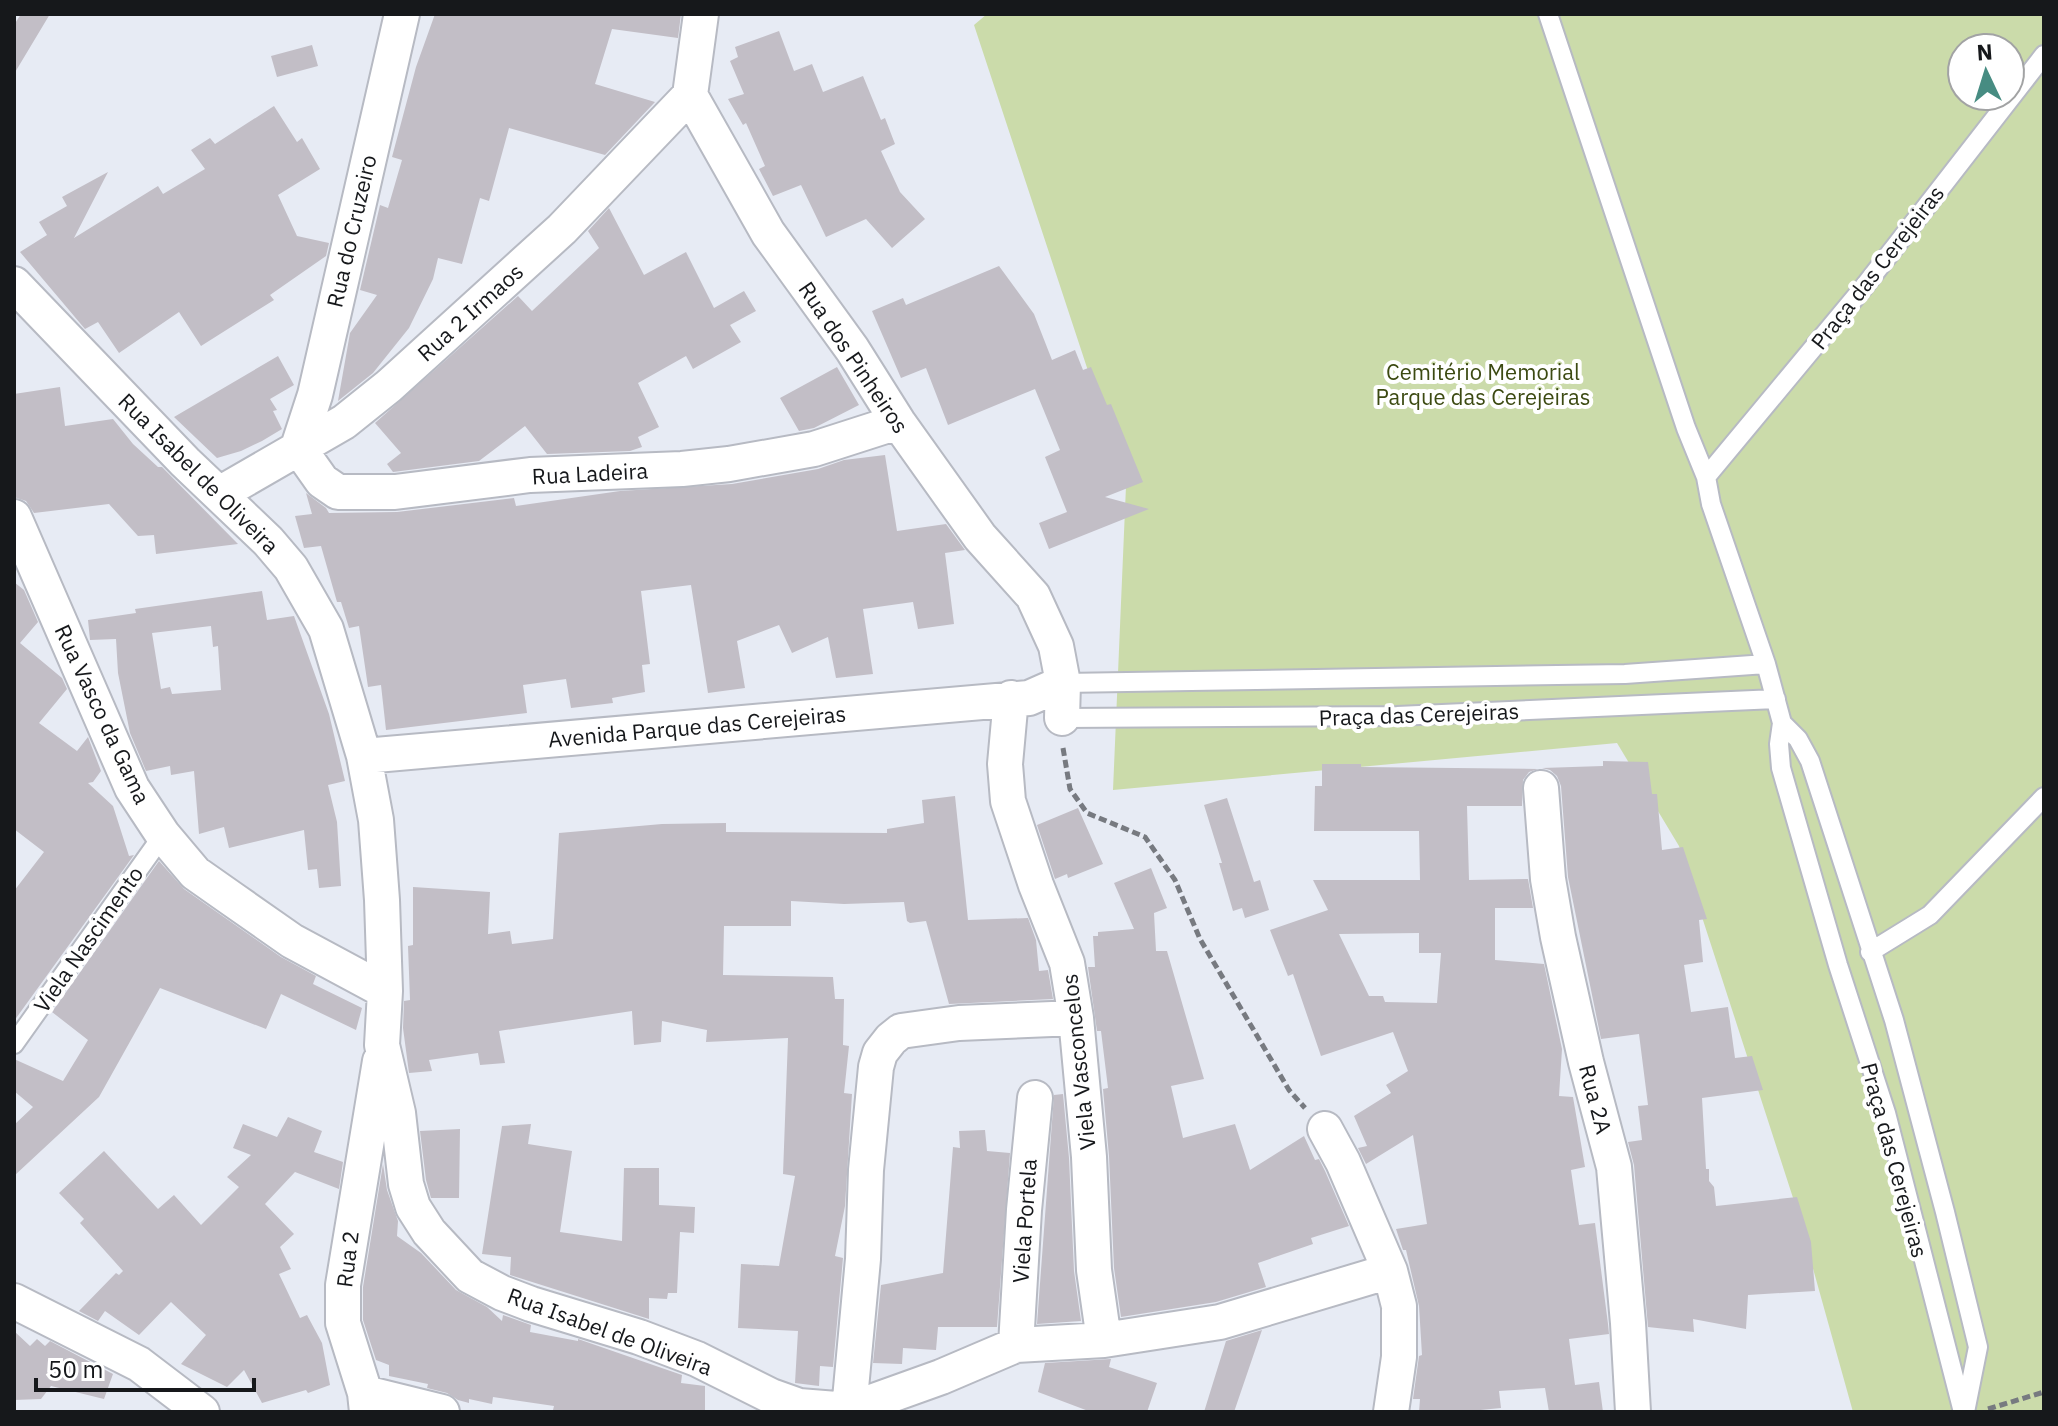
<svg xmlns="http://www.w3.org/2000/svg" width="2058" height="1426" font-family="'IBM Plex Sans',sans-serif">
  <rect width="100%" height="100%" fill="#e7ebf4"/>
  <path fill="#cbdbaa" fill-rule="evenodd" d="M987,14H2044V1412H1853L1795,1204L1679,846L1617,743L1113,790L1126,486L974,25ZM1962,48H2010V96H1962Z"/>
  <path fill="#c2bec6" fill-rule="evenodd" d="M21,14H50L14,74V25Z
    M435,14H681L678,38L612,29L595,84L655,102L605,155L509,128L489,201L480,198L462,264L438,258L433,279L409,328L373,373L338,401L350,333L377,295L360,290L380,205L388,208L402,160L392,157L416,67Z
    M779,31L794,71L812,64L823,92L863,76L881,120L885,118L895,144L881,151L900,192L925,219L892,248L866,219L826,237L801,185L773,196L759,169L765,166L746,123L743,125L728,99L744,94L730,61L738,57L735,47Z
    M312,45L318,66L277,77L271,56Z
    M274,106L297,142L302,138L320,169L278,195L297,236L329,243L326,256L270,295L274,300L201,346L179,312L119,353L98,322L85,329L20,252L47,235L39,222L67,206L62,197L108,172L74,238L158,186L163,194L205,169L191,150L210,138L215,144Z
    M609,208L644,275L686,252L714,308L744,291L756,311L730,325L741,342L693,369L686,356L638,383L659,427L638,437L642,447L630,451L547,454L525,426L479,461L393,472L387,464L401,453L375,423L518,296L532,311L599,248L588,231Z
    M999,266L1034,314L1052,360L1075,350L1083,370L1091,367L1107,405L1111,404L1143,482L1105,497L1149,509L1049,549L1039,523L1067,512L1045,457L1060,450L1035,389L948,425L926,368L901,378L872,311L903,298L906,305Z
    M278,356L294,385L270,399L277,410L273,411L282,429L262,441L241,451L217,458L174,417Z
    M837,367L859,405L814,428L799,431L780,398Z
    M60,387L65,426L113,419L133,444L158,467H162L238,544L156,554L154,535L138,536L109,504L34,513L26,501L14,497V394Z
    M885,455L897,531L946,524L965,550L945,553L954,624L918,629L913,602L863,609L873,674L836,678L828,637L792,653L779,625L737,641L745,688L708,693L691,585L641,591L650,664L642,665L645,692L612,698L613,703L571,708L566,679L523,685L527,713L386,730L381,685L368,687L359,626L349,628L341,602H337L321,546L304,548L295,516L312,514L306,493L326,508L329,513L397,512L514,498L516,506L620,491L732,484L818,469L844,460Z
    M14,582L24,590L38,622L20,643L62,678L67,689L39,723L77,751L88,737L101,771L93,782L88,783L113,806L129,856L134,855L14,1021V891L44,852L14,829Z
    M262,591L267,620L294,616L329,714L345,781L328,785L337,822L341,886L319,888L317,869L308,870L304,830L229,848L224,827L199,834L194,771L171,775L170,766L146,771L130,733L118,673L116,639L90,640L88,620L136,613L135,609ZM211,626L213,647L218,646L221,690L172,694L170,687L161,689L152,633Z
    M1603,761L1648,762L1652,794H1657L1662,850L1683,847L1707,919L1699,920L1703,962L1684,965L1691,1012L1728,1007L1735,1058L1752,1056L1763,1090L1702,1098L1706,1169H1709V1181L1714,1187L1716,1206L1797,1197L1811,1242L1815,1291L1748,1295L1746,1329L1693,1319L1694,1332L1648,1327L1634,1165L1628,1142L1642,1140L1638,1106L1648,1105L1639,1034L1601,1039L1568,877L1561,786L1557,776L1550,770L1542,768L1603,766Z
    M1322,764H1361V767L1538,769L1529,772L1523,780L1522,806H1467L1469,880L1528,879L1533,908H1495V960L1544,964L1562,1049L1559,1096L1573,1097L1585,1167L1571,1170L1579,1225L1595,1223L1608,1324L1609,1334L1569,1339L1575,1385L1599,1382L1603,1412H1549L1545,1388L1499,1391L1501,1408L1460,1412H1419L1420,1399H1413L1419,1356L1422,1355L1419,1306L1406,1250H1403L1396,1229L1427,1224L1413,1135L1366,1164L1358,1148L1367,1146L1354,1116L1391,1093L1386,1085L1408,1071L1393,1032L1321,1056L1293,974L1288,976L1270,930L1328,910L1313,880H1420L1419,831H1314L1315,786H1322ZM1419,933V953H1441L1437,1003L1385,1002L1383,996H1369L1339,934Z
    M955,796L968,920L1028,918L1036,940L1039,971L1048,970L1053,999L949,1004L926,921L910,923L907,921L904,902L844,904L791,901V926H724L723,975L833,977L835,999H844L843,1045L849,1046L844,1093L852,1094L845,1206L835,1256L843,1258L833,1367L820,1366L819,1386L795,1383L798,1331L738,1328L741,1264L779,1266L795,1176L783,1174L788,1038L706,1042L707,1030L662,1021L661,1042L634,1045L632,1011L499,1031L505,1063L480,1065L478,1053L429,1060L432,1071L409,1073L403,1028L404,1001L410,1000L408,946L413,945V887L490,892L488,934L510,931L512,944L553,939L559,833L662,824L726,823V832L887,833V829L924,823L922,800Z
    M1227,798L1254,882L1260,880L1269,910L1245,918L1242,908L1233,911L1219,863H1222L1204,805Z
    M1078,808L1103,864L1068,878L1067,874L1055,879L1037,825Z
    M159,861L184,889L281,957L316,976L313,984L362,1008L356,1030L281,994L266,1029L160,988L99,1097L14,1176V1125L33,1107L14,1091V1059L63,1081L88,1040L52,1012Z
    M1151,868L1167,908L1154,913L1156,951H1167L1204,1079L1171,1086L1183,1138L1235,1124L1250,1170L1304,1136L1315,1160L1319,1159L1325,1171L1349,1226L1311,1238L1313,1244L1258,1263L1266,1287L1216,1302L1121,1317L1114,1268L1109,1156L1103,1089L1108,1088L1101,1031H1097L1088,967H1095L1093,936H1098V932L1134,929L1114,883Z
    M1063,1094L1069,1158L1074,1271L1081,1321L1037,1324L1054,1095Z
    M288,1117L322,1131L314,1152L343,1162L339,1189L295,1172L265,1204L294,1234L280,1247L291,1269L279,1274L300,1318L307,1315L322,1343L330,1385L308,1393L306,1390L262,1403L244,1370L227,1387L181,1364L206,1335L171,1302L139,1335L105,1311L98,1321L79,1311L116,1273L119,1275L123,1271L80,1223L84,1219L59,1193L104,1151L158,1209L174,1195L201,1225L239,1187L227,1177L251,1155L233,1148L243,1124L277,1137Z
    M531,1124L528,1144L572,1151L560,1232L622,1241L624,1168H659V1205L695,1207L694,1233L680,1232L677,1293H668L667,1299L649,1298V1319L510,1275L511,1257L482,1254L502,1126Z
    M460,1129L459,1198H431L426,1180L420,1131Z
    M985,1130L987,1151L1010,1153L997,1327H938L936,1350L903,1348L902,1364L873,1363L881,1285L943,1273L953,1147L960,1148L959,1131Z
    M383,1164L387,1190L398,1221L397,1236L421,1253L456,1290L487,1307L502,1321L503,1315L531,1325L530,1332L578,1341V1339L682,1375L681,1383L705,1386V1412H577L553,1410L554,1406L493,1397L492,1404L469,1399V1403L458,1400L447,1393L427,1388L428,1384L389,1376V1365L376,1360L363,1320V1287Z
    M1262,1330L1234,1412H1204L1226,1341Z
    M14,1331L30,1346L37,1339L45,1346L50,1341L113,1374L104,1399L51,1386L41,1399L14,1400Z
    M1111,1359L1109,1367L1157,1383L1147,1412H1091L1038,1392L1045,1363Z"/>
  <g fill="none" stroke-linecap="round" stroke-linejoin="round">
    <g stroke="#b7bac3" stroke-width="22">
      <path id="lane" d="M1548,14L1686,428L1706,477L1711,504L1766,664L1782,723
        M1706,477L1863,288L2044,55
        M1063,683L1625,674L1766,664
        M1062,718L1397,716L1776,699
        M1870,952L1930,915L2044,797
        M14,1044L163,835
        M1963,1412L1886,1113L1838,965L1781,768L1779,744L1782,723L1798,739L1810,761L1894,1020L1945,1212L1978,1347L1965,1412"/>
    </g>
    <g stroke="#b7bac3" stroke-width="38">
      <path id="street" d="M402,14L315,395L298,447L322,481L338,492H395L530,475L682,469L729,464L814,449L898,422
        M701,14L690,95L768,233L852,349L898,422L980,537L1033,596L1056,646L1063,683L1062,718
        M14,284L185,462L268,541L291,568L326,629L364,756L376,820L382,900L385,991L382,1045L398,1113L406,1184L413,1207L429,1232L470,1276L502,1293L531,1304L639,1337L697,1359L771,1396L799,1406L849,1410L941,1377L1016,1345L1104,1340L1220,1322L1390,1271
        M221,493L344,422L389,386L562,229L690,95
        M14,517L132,788L163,835L195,873L232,899L292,941L385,991
        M1011,698L1005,764L1008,801L1036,885L1067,963L1076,1018L1089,1157L1094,1270L1104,1340
        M364,756L1029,698L1063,683
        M1541,788L1548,879L1558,937L1586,1062L1614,1167L1628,1323L1633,1412
        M1325,1129L1343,1162L1390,1271L1399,1306V1357L1391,1412
        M14,1301L139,1364L202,1412
        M1016,1345L1024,1210L1035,1098
        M365,1393L442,1412
        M849,1410L863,1259L866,1170L876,1067L880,1053L891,1039L901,1031L959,1023L1076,1018
        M367,1412L365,1393L343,1323V1285L380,1061"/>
    </g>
    <path stroke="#777a80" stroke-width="5" stroke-dasharray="8 4" stroke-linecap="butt" d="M1063,748L1070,789L1087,813L1145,837L1175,880L1200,939L1289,1090L1305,1108
      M1988,1409L2044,1392"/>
    <use href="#lane" stroke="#fff" stroke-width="18"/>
    <use href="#street" stroke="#fff" stroke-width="34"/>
  </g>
  <g text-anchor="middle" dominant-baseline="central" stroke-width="8" stroke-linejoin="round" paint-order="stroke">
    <g font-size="22" fill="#16181b" stroke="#fff">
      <text transform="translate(351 231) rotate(-77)">Rua do Cruzeiro</text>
      <text transform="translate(1877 267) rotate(-52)">Praça das Cerejeiras</text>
      <text transform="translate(470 312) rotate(-42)">Rua 2 Irmaos</text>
      <text transform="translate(854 357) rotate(56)">Rua dos Pinheiros</text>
      <text transform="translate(199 473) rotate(45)">Rua Isabel de Oliveira</text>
      <text transform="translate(590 473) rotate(-3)">Rua Ladeira</text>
      <text transform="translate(103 714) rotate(65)">Rua Vasco da Gama</text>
      <text transform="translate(1419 714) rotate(-2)">Praça das Cerejeiras</text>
      <text transform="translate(697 726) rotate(-5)">Avenida Parque das Cerejeiras</text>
      <text transform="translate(88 939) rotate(-55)">Viela Nascimento</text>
      <text transform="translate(1078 1062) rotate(-96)">Viela Vasconcelos</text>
      <text transform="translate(1596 1099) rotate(75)">Rua 2A</text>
      <text transform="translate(1895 1160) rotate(75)">Praça das Cerejeiras</text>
      <text transform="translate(1024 1221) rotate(-86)">Viela Portela</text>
      <text transform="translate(347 1259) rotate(-83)">Rua 2</text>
      <text transform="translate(610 1331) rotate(20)">Rua Isabel de Oliveira</text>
    </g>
    <g font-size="22" fill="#3c4a12" stroke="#fff">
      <text x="1483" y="371">Cemitério Memorial<tspan x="1483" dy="25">Parque das Cerejeiras</tspan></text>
    </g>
  </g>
  <rect width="2058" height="1426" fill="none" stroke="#16181b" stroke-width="32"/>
  <g transform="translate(1986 72) rotate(356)"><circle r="38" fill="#ffffff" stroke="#a2a3a4" stroke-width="2"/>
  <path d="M0-6L14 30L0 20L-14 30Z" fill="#478c82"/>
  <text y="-12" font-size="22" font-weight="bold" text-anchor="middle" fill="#16181b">N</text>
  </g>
  <path d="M36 1378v12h218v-12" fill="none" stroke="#16181b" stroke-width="4"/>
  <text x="48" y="1378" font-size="24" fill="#16181b" stroke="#ffffff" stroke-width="6" paint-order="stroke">50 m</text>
</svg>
